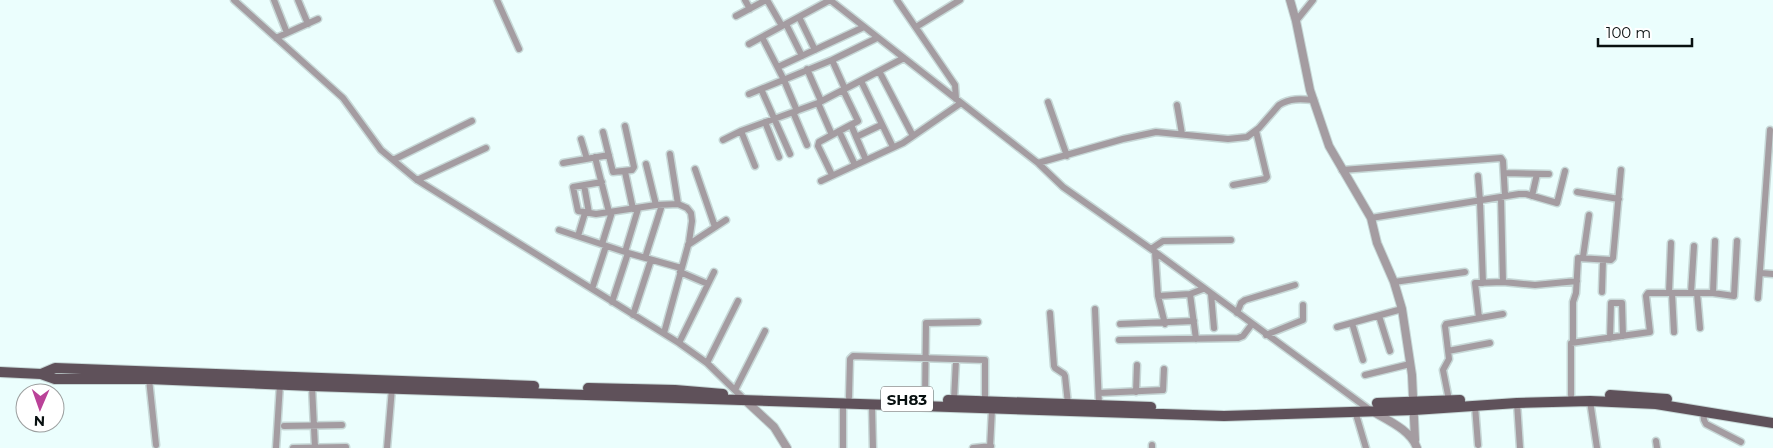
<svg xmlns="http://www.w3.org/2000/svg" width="1773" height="448" font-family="Montserrat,sans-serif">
  <rect width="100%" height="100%" fill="#ebfefd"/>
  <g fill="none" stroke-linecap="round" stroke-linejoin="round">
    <g stroke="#c7d8d7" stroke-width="9">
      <path id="minor" d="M234,0L343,98L381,150L417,180L679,343L707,363L745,400
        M274,0L287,33
        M298,0L308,24
        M497,0L519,49
        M745,0L750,9
        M767,0L782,26
        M830,0L1038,163L1063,187L1151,249L1370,410
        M897,0L955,85L956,99
        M736,16L766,0
        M799,17L815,50
        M1296,21L1313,0
        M786,24L802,56
        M916,27L960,0
        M762,37L784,80L797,111
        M276,38L318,19
        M749,44L830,0
        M832,60L845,89
        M778,67L864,27
        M807,69L821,101
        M879,71L913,136
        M861,81L893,147
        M761,89L790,154
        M749,94L832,60L877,38
        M1048,102L1067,156
        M818,103L832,135
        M1177,105L1182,134
        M793,112L807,145
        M765,122L779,157
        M851,125L866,160
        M741,131L755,166
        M839,131L855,165
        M603,132L613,172L632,170L634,167L625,126
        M856,137L881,125
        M581,139L587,159
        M723,140L741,131L818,103L904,58
        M670,154L678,204
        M595,157L609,212
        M393,160L472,121
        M563,163L609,155
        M1038,163L1123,139L1156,132L1228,139L1247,137L1259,128L1279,105C1290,98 1301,99 1314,100
        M646,164L656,205
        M695,169L715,227
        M1342,170L1501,158L1503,161L1505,196
        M625,172L633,209
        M1504,173L1549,174
        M832,175L818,146L819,142L858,121L843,90
        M1478,176L1480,201L1483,283
        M417,180L486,148
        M821,181L903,143L961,103
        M602,182L573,187L578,211L596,214L656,205L678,204L687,208L691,213L692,221L689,242L664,333
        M584,185L589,213
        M1233,185L1265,179L1267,177L1256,131
        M1577,192L1619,199
        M1532,196L1537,174
        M1501,197L1503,282
        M1371,218L1519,194H1526L1557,203L1565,171
        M559,230L628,253L681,268
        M578,236L585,213
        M602,244L612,212
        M688,245L726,220
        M1151,249L1163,241L1231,240
        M625,252L638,209
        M1155,252L1158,296L1165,324
        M1583,257L1589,215
        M645,258L662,205
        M680,272L708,284
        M1760,273L1773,274
        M1394,282L1465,272
        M592,289L606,246
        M1602,292L1603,260
        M1669,293L1671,243
        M1672,293L1674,332
        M1691,293L1694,246
        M1697,293L1700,328
        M1713,293L1715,241
        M1190,294L1196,339
        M1211,294L1214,328
        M1158,296L1190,294L1203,289
        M1758,298L1770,130
        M612,302L628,253
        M1095,309L1099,405
        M1050,313L1054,366L1055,368L1064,374L1065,376L1068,404
        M1237,313L1241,303L1245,300L1295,285
        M633,315L651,260
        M1379,316L1390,351
        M1479,318L1475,283L1503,282L1535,285L1577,281
        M1352,323L1363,360
        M1120,324L1194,321
        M1337,327L1402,309
        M1266,335L1303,320V305
        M1610,338L1611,303H1622L1623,336
        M1119,340L1238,338L1243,336L1252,324
        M1573,342V302L1576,293L1578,258L1611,260L1613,258L1621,170
        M679,343L714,272
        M1448,351L1490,343
        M707,363L738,301
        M1365,375L1410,364
        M149,379L156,445
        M312,386L315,448
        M735,390L765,331
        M1136,392L1137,365
        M1099,393L1163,390L1164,369
        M1571,395V343L1650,332L1646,296L1648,293H1713L1734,296L1737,241
        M849,397L850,359L853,356L985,360V401
        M925,399L926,323L978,322
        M954,400L956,360
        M1449,400L1443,370L1449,359L1445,326L1446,324L1503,314
        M1590,401L1597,448
        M1517,403L1520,448
        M843,404V448
        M872,405L873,448
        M1475,406L1478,445
        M1355,411L1366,448
        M1703,411L1704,420L1706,424L1741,442
        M284,426L342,425
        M1656,441L1657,448
        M1152,445V448
        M276,448L280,384
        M293,448L346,447
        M387,448L392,388
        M973,448L991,446
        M990,448L992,409"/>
    </g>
    <g stroke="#c7d8d7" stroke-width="10">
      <path id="tertiary" d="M1290,0L1296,21L1310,90L1329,146L1371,218L1377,243L1394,282L1402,309L1412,375L1415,440
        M746,401L774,427L787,448
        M1372,411C1387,420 1411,430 1417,448"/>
    </g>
    <g stroke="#c7d8d7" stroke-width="12">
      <path id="primary" d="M0,372L41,374L55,379H149L312,386L1224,416L1414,410L1517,403L1590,401L1656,404L1773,423
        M41,374L55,368L534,386
        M588,388L675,390L723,394
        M1610,395L1667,399
        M948,400L1151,407
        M1377,403L1460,400"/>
    </g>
    <use href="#minor" stroke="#a49ca1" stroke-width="6"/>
    <use href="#tertiary" stroke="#a49ca1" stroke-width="8"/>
    <use href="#primary" stroke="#5f515a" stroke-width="10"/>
  </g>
  <g text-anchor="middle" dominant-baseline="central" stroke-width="5" stroke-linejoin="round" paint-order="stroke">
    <rect fill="#fff" stroke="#525858" stroke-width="1" x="881" y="386.5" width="52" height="25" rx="4"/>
    <g font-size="15" font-weight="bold" fill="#081010">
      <text x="907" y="399">SH83</text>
    </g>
  </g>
  <g transform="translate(40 408) rotate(182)"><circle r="24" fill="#ffffff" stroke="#9c9f9f"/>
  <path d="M0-4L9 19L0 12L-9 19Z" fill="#ba4298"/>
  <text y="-8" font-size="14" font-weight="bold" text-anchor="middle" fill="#081010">N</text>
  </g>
  <path d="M1598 38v8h94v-8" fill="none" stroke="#081010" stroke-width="2.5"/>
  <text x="1606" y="38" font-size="15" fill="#081010" stroke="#ffffff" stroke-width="4" paint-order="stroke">100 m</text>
</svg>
